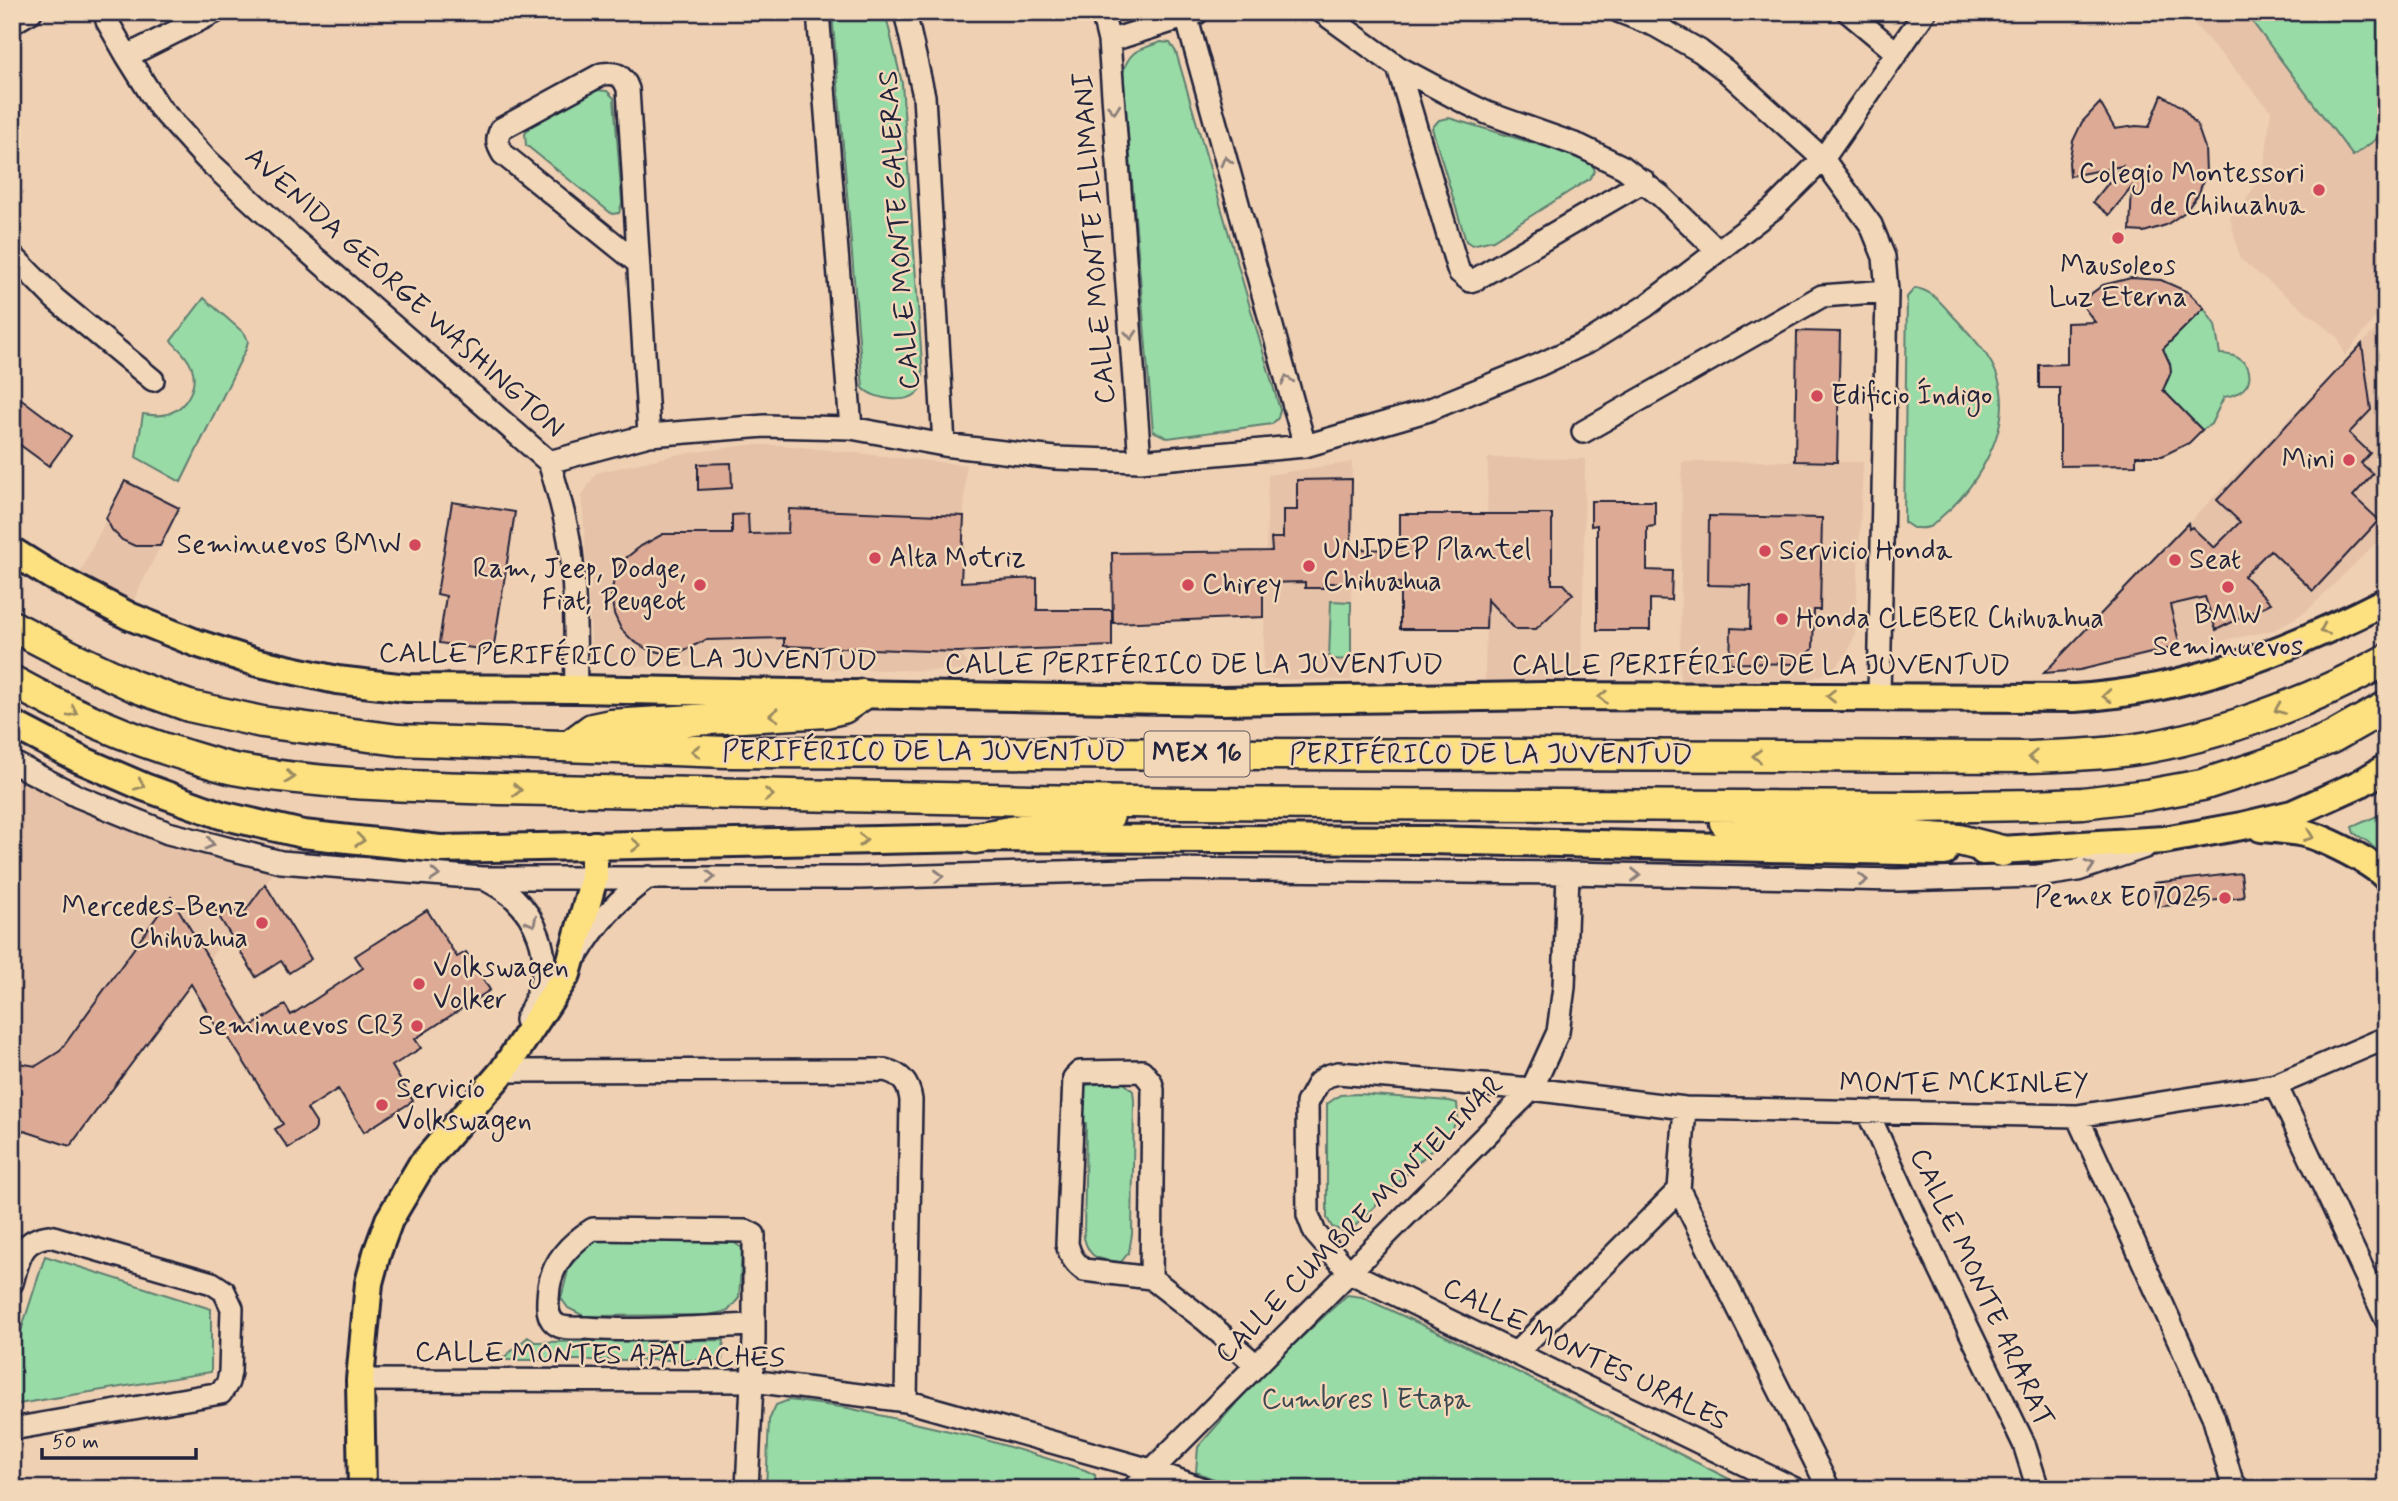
<svg xmlns="http://www.w3.org/2000/svg" width="2398" height="1501" font-family="Mynerve,sans-serif">
  <rect width="100%" height="100%" fill="#efd0b3"/>
  <filter id="ink" filterUnits="userSpaceOnUse"><feTurbulence type="fractalNoise" baseFrequency=".0143" numOctaves="2"/><feDisplacementMap in="SourceGraphic" scale="14" xChannelSelector="R" yChannelSelector="G"/><feConvolveMatrix kernelMatrix="1 2 1 2 8 2 1 2 1" color-interpolation-filters="sRGB"/></filter>
  <g filter="url(#ink)">
    <path fill="#e6c2a8" d="M2184,12H2386V316L2374,319L2345,356L2338,337L2240,259L2230,217L2240,210L2264,171L2271,111Z
      M2376,329L2386,374V533L2307,611L2274,630L2080,670L2044,673Z
      M748,445H782L966,465L958,652L974,671L620,666L606,661L592,651L582,496L596,473L675,455Z
      M1488,458L1585,459L1582,680H1485Z
      M1795,461L1863,462L1855,635L1848,651L1837,665L1822,675L1808,680L1680,681L1682,462Z
      M1352,462L1351,680L1263,679L1268,475Z
      M125,481L179,508L133,601L79,575Z
      M12,775L54,796L189,850L274,872L70,1146L12,1127Z"/>
    <path fill="#99dba6" stroke="#5e7e70" stroke-width="2" d="M832,12H885L902,83L923,377C922,380 922,385 921,388C912,406 874,400 863,388Z
      M2245,12H2386V132L2353,156Z
      M1161,42L1170,43L1176,52L1280,410L1278,418L1272,424L1168,438L1153,431L1123,73C1129,49 1140,50 1161,42Z
      M597,90L607,91L614,98L622,203L619,213L612,214L526,145L525,134L531,125Z
      M1449,118L1553,149L1592,164L1595,171L1589,179L1493,240L1472,245L1466,241L1432,128L1439,120Z
      M1915,288C1933,290 1943,306 1956,319C1975,340 1997,361 2001,391C2008,436 1974,490 1941,517C1938,520 1933,526 1929,527C1924,529 1917,528 1913,528L1904,522L1907,297Z
      M204,298L245,334L248,341L246,349L181,482L136,457L143,414C152,415 162,417 170,413C187,407 198,385 192,368C188,357 179,349 171,341Z
      M2204,308L2215,325L2220,354C2257,354 2260,393 2224,397L2211,424L2202,430L2162,389C2173,376 2173,363 2161,351Z
      M1331,601L1351,602V660L1329,659Z
      M2386,812V859L2368,842L2354,833L2352,827Z
      M1123,1082L1133,1091L1134,1101L1132,1234L1129,1252L1121,1262C1100,1259 1090,1261 1084,1238L1086,1124C1072,1108 1075,1102 1086,1085Z
      M1359,1094L1449,1101L1457,1103L1458,1116L1453,1128L1348,1233L1332,1227L1327,1218V1104L1340,1095Z
      M615,1237L727,1238L742,1248L739,1298L728,1311L708,1315L584,1316L568,1308L561,1298L569,1267L593,1240Z
      M45,1256L211,1309V1372L12,1405V1359Z
      M1347,1295L1362,1297L1446,1336L1749,1489H1240L1196,1472L1198,1447L1259,1377Z
      M528,1337L535,1342L724,1340L722,1360H501Z
      M789,1400L848,1408L980,1438L1085,1470L1095,1475L1097,1488L766,1489L769,1420L776,1405Z"/>
    <path fill="#ddab95" stroke="#22223b" stroke-width="2" d="M2162,95L2182,107L2197,125L2205,148L2206,172L2199,193L2185,212L2166,225L2144,232L2130,231L2132,187L2109,215L2093,202L2122,166L2070,176L2069,162L2073,141L2082,122L2100,103L2115,129L2136,126L2149,127Z
      M2131,278L2161,280L2188,292L2204,308L2163,349L2170,364L2171,372L2163,390L2202,430L2189,443L2162,456H2136V465L2060,466V388H2039V365L2067,364V323L2095,322L2080,302L2103,285Z
      M1797,331L1840,332L1837,462L1795,461Z
      M2362,344L2371,410L2349,433L2370,453L2361,463L2373,474L2353,496L2379,520L2313,591L2270,550L2244,576L2271,603L2216,630L2205,597L2170,605L2180,646L2080,670L2044,673L2188,523L2189,529L2192,527L2214,548L2240,522L2217,500Z
      M12,392L71,436L49,466L12,439Z
      M731,463L732,488L698,490V464Z
      M1352,479L1351,549L1400,550V514H1552V584H1564L1573,594L1536,629H1515L1487,599L1486,629H1400V583H1323V588H1305V582L1263,583V617L1113,623L1112,553L1272,551L1271,538H1283V510H1297V480Z
      M125,481L179,508L160,546H135L122,540L112,530L106,518Z
      M1591,501H1655V526L1647,527V570L1672,571L1671,600L1650,599V630H1597V525L1591,526Z
      M452,502L515,512L493,651L439,643L446,596L437,594Z
      M789,509L964,516L961,582L1037,578V610H1112V646L958,652L784,646V638L706,640L680,652L663,653L647,649L633,641L621,629L614,614L611,594L615,575L626,558L641,546L663,534H732V515L748,514L749,534L788,533Z
      M1709,516L1822,518L1820,610H1814L1813,649L1797,664L1730,663L1731,628L1750,629L1751,586L1708,585Z
      M2241,873L2244,897L2156,907L2154,883Z
      M265,884L311,959L289,973L281,961L256,977L212,905L243,914Z
      M171,897L250,1027L285,1005L291,1015L363,968L355,956L427,910L457,957L466,952L490,990L415,1039L421,1048L392,1066L413,1101L364,1132L338,1089L307,1109L316,1123V1128L314,1132L288,1148L275,1129L283,1124L223,1029L219,1031L191,984L70,1146L12,1127V1062L36,1066L60,1051Z"/>
    <g fill="none" stroke-linecap="round" stroke-linejoin="round">
      <g stroke="#22223b" stroke-width="26">
        <path id="minor" d="M105,12L107,21L127,56L159,107L206,159L281,228L549,462C558,491 567,521 571,552C576,597 575,643 576,689
          M818,12L851,428
          M905,12L924,96L944,445
          M1102,12L1109,41L1140,461
          M1185,12L1305,446
          M1322,12L1398,67L1458,99L1487,113L1580,146L1623,167L1661,196L1718,251
          M1620,12L1656,26L1700,51L1725,70L1823,159L1871,225L1884,257L1887,291L1879,696
          M1848,12L1897,53
          M12,23L31,12
          M1109,41L1197,13
          M127,56L215,12
          M1398,67L1457,266L1459,272L1470,281L1476,279L1644,181
          M12,255L55,299L153,380
          M638,263L503,154C497,144 496,140 501,129L602,74C616,72 623,75 628,89L649,435
          M1583,432L1822,296L1887,291
          M549,462L649,435L765,426L851,428L944,445L1055,458L1140,461L1305,446L1426,411L1539,365L1590,341L1646,306L1774,208L1823,159L1925,12
          M12,762L77,796L168,833L281,862L482,878H860L1161,869L1568,873L1897,880L2038,876L2078,870L2145,847
          M483,878C494,884 506,890 515,899C535,918 549,951 542,979C539,994 532,1007 526,1020
          M578,954C596,923 619,898 649,877
          M508,1059L503,1071L885,1070C901,1074 909,1084 911,1100L906,1401
          M2276,1085L2386,1319
          M1685,1108L1679,1190L1829,1489
          M1868,1113L1931,1251L2024,1444L2038,1489
          M2077,1116L2213,1416L2232,1482L2239,1489
          M1151,1278L1084,1270C1074,1263 1070,1255 1067,1244L1074,1078L1080,1072L1142,1071L1151,1082L1153,1090L1151,1278L1205,1320L1256,1365
          M12,1283C19,1258 21,1239 50,1236L212,1283L224,1291L232,1308L230,1372L228,1382L221,1393L12,1429
          M1517,1352L1679,1190
          M360,1380L752,1381L906,1401L1151,1470L1203,1489
          M747,1489L754,1340V1235L746,1231L593,1229C572,1242 553,1261 549,1287C548,1300 544,1319 559,1326C566,1329 578,1328 586,1328C641,1332 698,1327 753,1325
          M1133,1489L1532,1089L1558,1032L1564,987L1568,873
          M1795,1489L1349,1272L1315,1233L1308,1215L1307,1103L1318,1083L1327,1076L1338,1073L1532,1089L1685,1108L2077,1116L2276,1085L2386,1038"/>
      </g>
      <g stroke="#22223b" stroke-width="32">
        <path id="major" d="M12,551L52,576L129,616L196,643L255,662L337,680L407,688L576,689L1221,701L1542,696L2074,698C2184,692 2288,651 2386,601
          M12,724L79,759L144,787L221,815L303,834L440,849L975,838L1427,840L1944,852
          M2261,828C2273,829 2287,830 2299,832C2321,836 2371,861 2386,877
          M1983,851L2164,840L2242,826L2292,814L2361,783L2386,768
          M362,1489L360,1380L369,1283L377,1253L389,1220L421,1166L503,1071L567,974L594,878V845"/>
      </g>
      <g stroke="#22223b" stroke-width="35">
        <path id="highway" d="M12,626L70,656L134,686L189,706L262,722L399,740L727,752L2029,757C2057,756 2086,755 2114,752C2202,743 2309,703 2386,660
          M12,681C68,712 127,738 188,756C203,760 219,766 234,769C321,785 411,786 500,789L1182,803L1915,807L2033,805L2083,803L2147,795L2202,785L2267,764L2331,738L2386,707
          M569,746L592,729L611,725L826,712L843,708L862,695
          M1725,822L1760,826L1959,840L2002,851
          M975,838L1109,815"/>
      </g>
      <use href="#minor" stroke="#f2d8b9" stroke-width="21"/>
      <use href="#major" stroke="#fde080" stroke-width="26"/>
      <use href="#highway" stroke="#fde080" stroke-width="30"/>
    </g>
    <defs><path id="oneway-chevron" d="M-2-3.5L2.5 0L-2 3.5" fill="none" stroke-width="1.6" stroke-linecap="round" stroke-linejoin="round" transform="scale(1.75)"/></defs>
    <g stroke="#8a7d7a">
      <use href="#oneway-chevron" transform="translate(1114 109) rotate(86)"/>
      <use href="#oneway-chevron" transform="translate(1226 161) rotate(-105)"/>
      <use href="#oneway-chevron" transform="translate(1131 335) rotate(86)"/>
      <use href="#oneway-chevron" transform="translate(1287 380) rotate(-105)"/>
      <use href="#oneway-chevron" transform="translate(210 844) rotate(15)"/>
      <use href="#oneway-chevron" transform="translate(2090 866) rotate(-18)"/>
      <use href="#oneway-chevron" transform="translate(435 875) rotate(4)"/>
      <use href="#oneway-chevron" transform="translate(1636 875) rotate(1)"/>
      <use href="#oneway-chevron" transform="translate(939 876) rotate(-2)"/>
      <use href="#oneway-chevron" transform="translate(711 877)"/>
      <use href="#oneway-chevron" transform="translate(1863 880) rotate(1)"/>
      <use href="#oneway-chevron" transform="translate(532 922) rotate(61)"/>
    </g>
    <g stroke="#9a8a61">
      <use href="#oneway-chevron" transform="translate(2324 630) rotate(157)"/>
      <use href="#oneway-chevron" transform="translate(1831 696) rotate(180)"/>
      <use href="#oneway-chevron" transform="translate(2107 696) rotate(175)"/>
      <use href="#oneway-chevron" transform="translate(1603 697) rotate(-180)"/>
      <use href="#oneway-chevron" transform="translate(2279 709) rotate(158)"/>
      <use href="#oneway-chevron" transform="translate(73 712) rotate(26)"/>
      <use href="#oneway-chevron" transform="translate(774 715) rotate(176)"/>
      <use href="#oneway-chevron" transform="translate(696 751) rotate(-178)"/>
      <use href="#oneway-chevron" transform="translate(1757 756) rotate(-180)"/>
      <use href="#oneway-chevron" transform="translate(2033 757) rotate(178)"/>
      <use href="#oneway-chevron" transform="translate(290 777) rotate(6)"/>
      <use href="#oneway-chevron" transform="translate(140 785) rotate(23)"/>
      <use href="#oneway-chevron" transform="translate(517 790) rotate(1)"/>
      <use href="#oneway-chevron" transform="translate(769 795) rotate(1)"/>
      <use href="#oneway-chevron" transform="translate(2309 836) rotate(20)"/>
      <use href="#oneway-chevron" transform="translate(360 840) rotate(6)"/>
      <use href="#oneway-chevron" transform="translate(863 840) rotate(-1)"/>
      <use href="#oneway-chevron" transform="translate(636 845) rotate(-1)"/>
    </g>
  </g>
  <g fill="#d1495b" stroke="#f2d8b9" stroke-width="2.5">
    <circle cx="2319" cy="190" r="7"/>
    <circle cx="2118" cy="238" r="7"/>
    <circle cx="1817" cy="396" r="7"/>
    <circle cx="2349" cy="460" r="7"/>
    <circle cx="415" cy="545" r="7"/>
    <circle cx="1765" cy="551" r="7"/>
    <circle cx="875" cy="558" r="7"/>
    <circle cx="2175" cy="560" r="7"/>
    <circle cx="1309" cy="566" r="7"/>
    <circle cx="700" cy="585" r="7"/>
    <circle cx="1188" cy="585" r="7"/>
    <circle cx="2228" cy="587" r="7"/>
    <circle cx="1782" cy="619" r="7"/>
    <circle cx="2225" cy="898" r="7"/>
    <circle cx="262" cy="923" r="7"/>
    <circle cx="419" cy="984" r="7"/>
    <circle cx="417" cy="1026" r="7"/>
    <circle cx="382" cy="1105" r="7"/>
  </g>
  <g text-anchor="middle" dominant-baseline="central" stroke-width="5" stroke-linejoin="round" paint-order="stroke">
    <rect fill="#f2d8b9" stroke="#605961" stroke-width="2" x="1144.5" y="731.5" width="105" height="45" rx="5"/>
    <g font-size="26" font-weight="bold" fill="#22223b">
      <text x="1197" y="754">MEX 16</text>
    </g>
    <g font-size="28" fill="#22223b" stroke="#f2d8b9" text-anchor="start">
      <text x="2305" y="174" text-anchor="end">Colegio Montessori<tspan x="2305" dy="32">de Chihuahua</tspan></text>
      <text x="2118" y="266" text-anchor="middle">Mausoleos<tspan x="2118" dy="32">Luz Eterna</tspan></text>
      <text x="1831" y="396">Edificio Índigo</text>
      <text x="2335" y="460" text-anchor="end">Mini</text>
      <text x="401" y="545" text-anchor="end">Seminuevos BMW</text>
      <text x="1323" y="550">UNIDEP Plantel<tspan x="1323" dy="32">Chihuahua</tspan></text>
      <text x="1779" y="551">Servicio Honda</text>
      <text x="889" y="558">Alta Motriz</text>
      <text x="2189" y="560">Seat</text>
      <text x="686" y="569" text-anchor="end">Ram, Jeep, Dodge,<tspan x="686" dy="32">Fiat, Peugeot</tspan></text>
      <text x="1202" y="585">Chirey</text>
      <text x="2228" y="615" text-anchor="middle">BMW<tspan x="2228" dy="32">Seminuevos</tspan></text>
      <text x="1796" y="619">Honda CLEBER Chihuahua</text>
      <text x="2211" y="898" text-anchor="end">Pemex E07025</text>
      <text x="248" y="907" text-anchor="end">Mercedes-Benz<tspan x="248" dy="32">Chihuahua</tspan></text>
      <text x="433" y="968">Volkswagen<tspan x="433" dy="32">Volker</tspan></text>
      <text x="403" y="1026" text-anchor="end">Seminuevos CR3</text>
      <text x="396" y="1089">Servicio<tspan x="396" dy="32">Volkswagen</tspan></text>
    </g>
    <g font-size="28" fill="#22223b" stroke="#f2d8b9">
      <text transform="translate(900 230) rotate(-94)">CALLE MONTE GALERAS</text>
      <text transform="translate(1095 238) rotate(-94)">CALLE MONTE ILLIMANI</text>
      <text transform="translate(404 293) rotate(42)">AVENIDA GEORGE WASHINGTON</text>
      <text transform="translate(628 658) rotate(1)">CALLE PERIFÉRICO DE LA JUVENTUD</text>
      <text x="1194" y="665">CALLE PERIFÉRICO DE LA JUVENTUD</text>
      <text x="1761" y="666">CALLE PERIFÉRICO DE LA JUVENTUD</text>
      <text x="924" y="752">PERIFÉRICO DE LA JUVENTUD</text>
      <text x="1491" y="755">PERIFÉRICO DE LA JUVENTUD</text>
      <text x="1964" y="1084">MONTE MCKINLEY</text>
      <text transform="translate(1360 1220) rotate(-45)">CALLE CUMBRE MONTELINAR</text>
      <text transform="translate(1981 1288) rotate(65)">CALLE MONTE ARARAT</text>
      <text transform="translate(1585 1355) rotate(26)">CALLE MONTES URALES</text>
      <text transform="translate(600 1356) rotate(1)">CALLE MONTES APALACHES</text>
    </g>
    <g font-size="28" fill="#3a4750" stroke="#f2d8b9">
      <text x="1366" y="1400">Cumbres I Etapa</text>
    </g>
  </g>
  <rect width="2398" height="1501" fill="none" stroke="#f2d8b9" stroke-width="42"/>
  <rect x="21" y="21" width="2356" height="1459" fill="none" stroke="#22223b" stroke-width="2.5" filter="url(#ink)"/>
  <path d="M42 1448v10h154v-10" fill="none" stroke="#22223b" stroke-width="3.5"/>
  <text x="52" y="1448" font-size="21" fill="#22223b" stroke="#f2d8b9" stroke-width="5" paint-order="stroke">50 m</text>
</svg>
